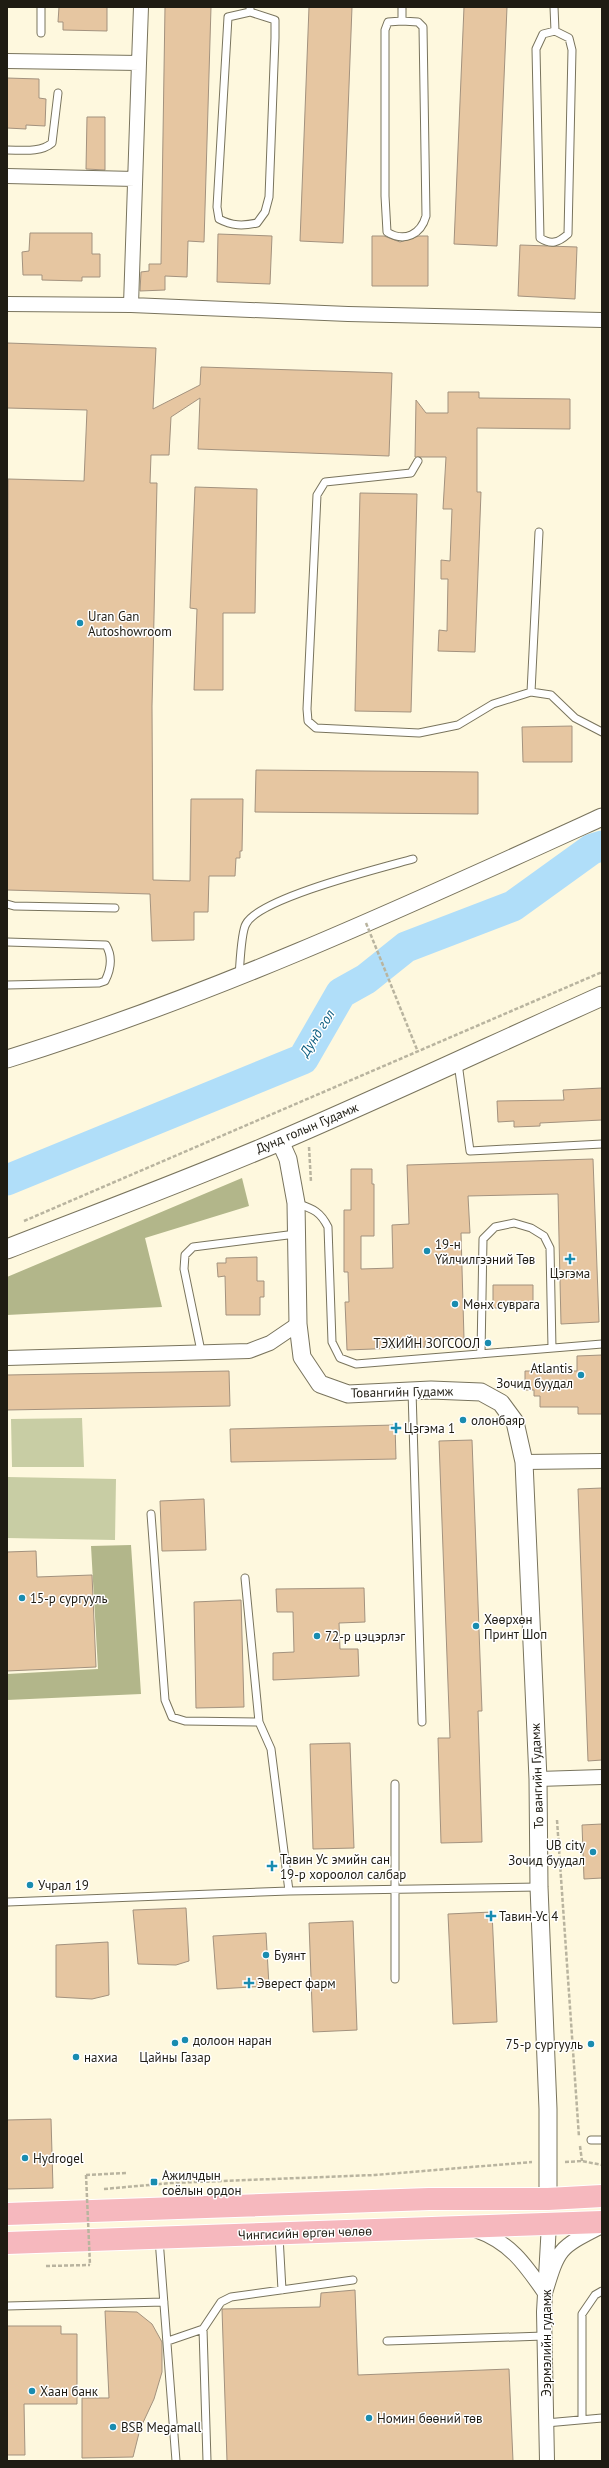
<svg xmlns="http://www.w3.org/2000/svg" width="609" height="2468" font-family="'PT Sans',sans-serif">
  <rect width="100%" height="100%" fill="#fef8de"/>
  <path fill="#c8cda4" d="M82,1418L84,1467H12L11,1419Z
    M7,1477L116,1479L115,1540L7,1538Z"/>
  <path fill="#b2b68a" d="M242,1178L249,1206L145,1238L162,1307L7,1315V1277Z
    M131,1545L141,1694L7,1700V1674L98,1669L91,1546Z"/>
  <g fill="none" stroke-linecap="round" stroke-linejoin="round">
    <path stroke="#b0def9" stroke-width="31" d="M7,1180L303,1059L341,993L366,979L406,947L513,906L592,849L602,846"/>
  </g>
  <path fill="#e6c6a1" stroke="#a3927e" d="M59,7H107V31L63,30V22H58Z
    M165,7H211L204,242L188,241L187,277L165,276V290L140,291L141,272L149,271V264H161Z
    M309,7H352L343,243L300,241Z
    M464,7H507L497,246L454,244Z
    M7,78L39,79V98L46,99L45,126L26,125V129L7,128Z
    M87,117H105V170L86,169Z
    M30,233H92V254H100V277H82V281L42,280V275H23L22,252L29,251Z
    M218,234L272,236L270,284L217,282Z
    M372,236H384L400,242L419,236H428V286H372Z
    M520,245L577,247L575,299L518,296Z
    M7,343L156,348L153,409L200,385L201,367L392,373L389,456L198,449L200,398L171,417L169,455H151L150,483H157L152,706L153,880L190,881L191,799H243L242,851H240V858H236L235,876H209L208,912H194V940L152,941L150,894L7,890L8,479L84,481L87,410L7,408Z
    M448,392H479V398L570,399V429L477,428V492H481L475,652L438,651L439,630L447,631L448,579H441V560L450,561L452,509H443L446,457H415L416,400L426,413H448Z
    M195,487L257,489L255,613H223V690H194L197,609L190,608Z
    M360,493L417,494L411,712L355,711Z
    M572,726V762H523L522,727Z
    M256,770L478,772V814L255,812Z
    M602,1088V1120L540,1123V1126L514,1127V1121L498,1122L497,1101L564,1100L563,1090Z
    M593,1159L599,1322L561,1324L558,1194L468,1196L470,1233H461L464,1339L425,1341V1347L347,1350L345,1302H349L348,1272H344V1210H351V1169H372V1184H374V1236H361V1269L393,1268L392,1225L409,1224L407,1165Z
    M257,1257V1281H264V1297H260V1315H226L225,1276L218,1277L217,1263H226V1258Z
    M493,1285H533V1308H493Z
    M602,1355V1414H578V1407H540V1396H534V1390H525V1371H577V1356Z
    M229,1371L230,1406L7,1410V1375Z
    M395,1425L396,1459L231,1462L230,1429Z
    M472,1440L482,1711H478L482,1842L441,1843L438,1738H450L439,1441Z
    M602,1488V1760L588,1761L578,1489Z
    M204,1499L206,1550L162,1551L160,1501Z
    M36,1551L37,1577L92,1575L96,1667L7,1671V1552Z
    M364,1588L365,1622L339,1623L340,1649H358L359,1676L273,1680V1653L294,1652L293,1612H277L276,1589Z
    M241,1600L244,1707L196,1708L194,1602Z
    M350,1743L354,1848L313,1849L310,1744Z
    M602,1824V1878L584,1879L582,1825Z
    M186,1908L189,1961L176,1965L138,1964L133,1910Z
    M492,1912L497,2022L453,2024L448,1914Z
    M353,1921L357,2030L313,2032L309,1923Z
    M266,1933L269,1986L217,1989L213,1936Z
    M108,1942L109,1995L92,1999L56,1997V1945Z
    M51,2119L53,2188L7,2189V2120Z
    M355,2290L358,2375L509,2369L513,2461H227L222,2309L320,2307L321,2293Z
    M105,2311L137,2312L152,2324L162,2342V2372L154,2399L140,2429L133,2457L82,2458V2398H109Z
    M7,2326H61V2334H77V2404H24L25,2455H7Z"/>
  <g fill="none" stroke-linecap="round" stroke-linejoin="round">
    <g stroke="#79745d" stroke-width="9">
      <path id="service" d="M402,7V21L418,22L423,27L426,216C421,234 405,243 387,232L385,196V30L388,22L402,21
        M554,7L555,31L569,38L572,50L568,234C558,243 551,245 540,238L536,49L543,34L555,31
        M250,12L228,17L217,207L219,219C232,226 243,226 257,223L265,212L269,197L275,38V20L250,12V7
        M41,33V7
        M7,150C22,150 40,153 52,143L58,93
        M418,461L411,473L325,482L317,495L307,709L308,721L316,728L419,733L458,725L493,704L531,692L539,532
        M531,692L551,695L575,718L602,732
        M7,904L14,906L115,908
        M7,942L106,945C113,957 111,969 105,981L99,983L7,985
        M239,976C240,965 241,932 246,924C259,898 381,868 413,859
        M458,1063L470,1151L602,1144
        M296,1203C313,1209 320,1211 328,1227L332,1342L340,1358L356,1364L602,1344
        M201,1351L184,1269L185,1255L193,1247L296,1234
        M481,1354L483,1239L495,1227L514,1223L531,1228L544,1236L550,1248L552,1348
        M412,1391L422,1722
        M151,1514L165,1700L172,1717L185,1721L259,1722
        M245,1578L259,1722L271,1749L289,1891L539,1887
        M8,1902L289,1891
        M395,1979V1784
        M591,2140H602
        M279,2236L282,2290
        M159,2239L176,2461
        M7,2306L164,2302
        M203,2329L207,2461
        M168,2341L203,2329L221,2302L231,2297L353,2280
        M387,2341L544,2336
        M582,2419V2314L595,2295L602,2291
        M546,2423L602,2418"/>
    </g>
    <g stroke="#79745d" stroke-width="16">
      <path id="minor" d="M7,61L139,63L131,305L348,314L602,320
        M139,63L141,7
        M7,176L135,179
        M7,304L131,305
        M7,1358L249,1351L270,1343L298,1324
        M524,1462L602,1461
        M538,1779L602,1777
        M475,2230C510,2242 525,2264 545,2293C559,2247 559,2248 602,2226
        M547,2461L544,2312L549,2224"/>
    </g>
    <g stroke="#79745d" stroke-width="19">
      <path id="tertiary" d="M7,1059C212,996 407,906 602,817
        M280,1141L288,1159L296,1203L298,1324L302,1357L320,1384L348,1394L431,1390L481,1392L501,1403L515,1422L524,1462L538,1779L539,1887L548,2109V2199"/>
    </g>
    <g stroke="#79745d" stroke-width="21">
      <path id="secondary" d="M7,1249C99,1213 191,1179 282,1140C389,1094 495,1044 602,996"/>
    </g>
    <g stroke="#fff" stroke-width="24">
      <path id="trunk" d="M7,2214L429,2199H548L602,2196
        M7,2243L602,2222"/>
    </g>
    <path stroke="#b9b49f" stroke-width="2.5" stroke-dasharray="4 2" stroke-linecap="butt" d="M309,1147L311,1182
      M24,1221L602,972
      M557,1820L579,2137
      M580,2146L582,2161
      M565,2162L582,2161L602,2165
      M86,2175L126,2173
      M104,2189L171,2183L375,2175L532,2162
      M46,2266L90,2265"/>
    <use href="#service" stroke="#fff" stroke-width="7"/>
    <use href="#minor" stroke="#fff" stroke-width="14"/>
    <use href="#tertiary" stroke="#fff" stroke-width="17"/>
    <use href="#secondary" stroke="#fff" stroke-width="19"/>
    <use href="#trunk" stroke="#f6b8be" stroke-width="22"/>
    <path stroke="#b9b49f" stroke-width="2.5" stroke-dasharray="4 2" stroke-linecap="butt" d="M366,923L418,1052
      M86,2175L90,2265"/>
  </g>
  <g fill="#198cb0" stroke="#fff" stroke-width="1.5">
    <circle cx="80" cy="623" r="4"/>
    <circle cx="427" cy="1251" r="4"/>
    <path d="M568 1253h4v4h4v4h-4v4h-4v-4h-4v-4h4z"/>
    <circle cx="455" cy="1304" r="4"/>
    <circle cx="488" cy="1343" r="4"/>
    <circle cx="581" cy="1375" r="4"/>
    <circle cx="463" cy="1420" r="4"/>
    <path d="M394 1422h4v4h4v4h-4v4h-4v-4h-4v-4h4z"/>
    <circle cx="22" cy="1598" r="4"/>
    <circle cx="476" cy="1626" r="4"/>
    <circle cx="317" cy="1636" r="4"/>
    <circle cx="593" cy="1852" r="4"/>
    <path d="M270 1860h4v4h4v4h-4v4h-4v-4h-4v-4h4z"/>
    <circle cx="30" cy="1885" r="4"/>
    <path d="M489 1910h4v4h4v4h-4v4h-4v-4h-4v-4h4z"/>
    <circle cx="266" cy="1955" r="4"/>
    <path d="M247 1977h4v4h4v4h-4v4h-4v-4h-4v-4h4z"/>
    <circle cx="185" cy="2040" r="4"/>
    <circle cx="175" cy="2043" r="4"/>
    <circle cx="591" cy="2044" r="4"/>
    <circle cx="76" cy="2057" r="4"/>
    <circle cx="25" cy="2158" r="4"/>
    <rect x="150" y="2178" width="8" height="8" rx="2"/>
    <circle cx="32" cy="2391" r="4"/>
    <circle cx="369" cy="2418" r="4"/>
    <circle cx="113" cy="2427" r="4"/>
  </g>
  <g text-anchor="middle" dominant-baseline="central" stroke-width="3" stroke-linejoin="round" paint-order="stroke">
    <g font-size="13" fill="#1f1c13" stroke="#fff" text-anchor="start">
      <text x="88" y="616">Uran Gan<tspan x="88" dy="15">Autoshowroom</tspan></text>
      <text x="435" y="1244">19-н<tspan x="435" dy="15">Үйлчилгээний Төв</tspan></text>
      <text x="570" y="1273" text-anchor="middle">Цэгэма</text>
      <text x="463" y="1304">Мөнх суврага</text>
      <text x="480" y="1343" text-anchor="end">ТЭХИЙН ЗОГСООЛ</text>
      <text x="573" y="1368" text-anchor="end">Atlantis<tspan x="573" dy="15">Зочид буудал</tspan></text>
      <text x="471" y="1420">олонбаяр</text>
      <text x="404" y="1428">Цэгэма 1</text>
      <text x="30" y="1598">15-р сургууль</text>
      <text x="484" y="1619">Хөөрхөн<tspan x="484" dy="15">Принт Шоп</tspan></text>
      <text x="325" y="1636">72-р цэцэрлэг</text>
      <text x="585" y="1845" text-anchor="end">UB city<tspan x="585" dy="15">Зочид буудал</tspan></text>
      <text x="280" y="1859">Тавин Ус эмийн сан<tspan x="280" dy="15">19-р хороолол салбар</tspan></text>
      <text x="38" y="1885">Учрал 19</text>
      <text x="499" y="1916">Тавин-Ус 4</text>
      <text x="274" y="1955">Буянт</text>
      <text x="257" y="1983">Эверест фарм</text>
      <text x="193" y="2040">долоон наран</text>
      <text x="583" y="2044" text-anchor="end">75-р сургууль</text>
      <text x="84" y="2057">нахиа</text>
      <text x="175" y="2057" text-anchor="middle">Цайны Газар</text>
      <text x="33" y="2158">Hydrogel</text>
      <text x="162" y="2175">Ажилчдын<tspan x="162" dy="15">соёлын ордон</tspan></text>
      <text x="40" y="2391">Хаан банк</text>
      <text x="377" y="2418">Номин бөөний төв</text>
      <text x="121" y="2427">BSB Megamall</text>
    </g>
    <g font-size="13" fill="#1f1c13" stroke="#fff">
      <text transform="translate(307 1128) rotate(-23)">Дунд голын Гудамж</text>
      <text transform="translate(402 1392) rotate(-1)">Товангийн Гудамж</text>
      <text transform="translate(537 1776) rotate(-92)">То вангийн Гудамж</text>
      <text transform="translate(305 2233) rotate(-2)">Чингисийн өргөн чөлөө</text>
      <text transform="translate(546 2343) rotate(-90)">Ээрмэлийн гудамж</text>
    </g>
    <g font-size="14" font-style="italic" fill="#0d5e81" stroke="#fff">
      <text transform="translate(317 1033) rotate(-58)">Дунд гол</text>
    </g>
  </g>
  <rect width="609" height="2468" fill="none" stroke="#1f1c13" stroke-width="16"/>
</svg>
